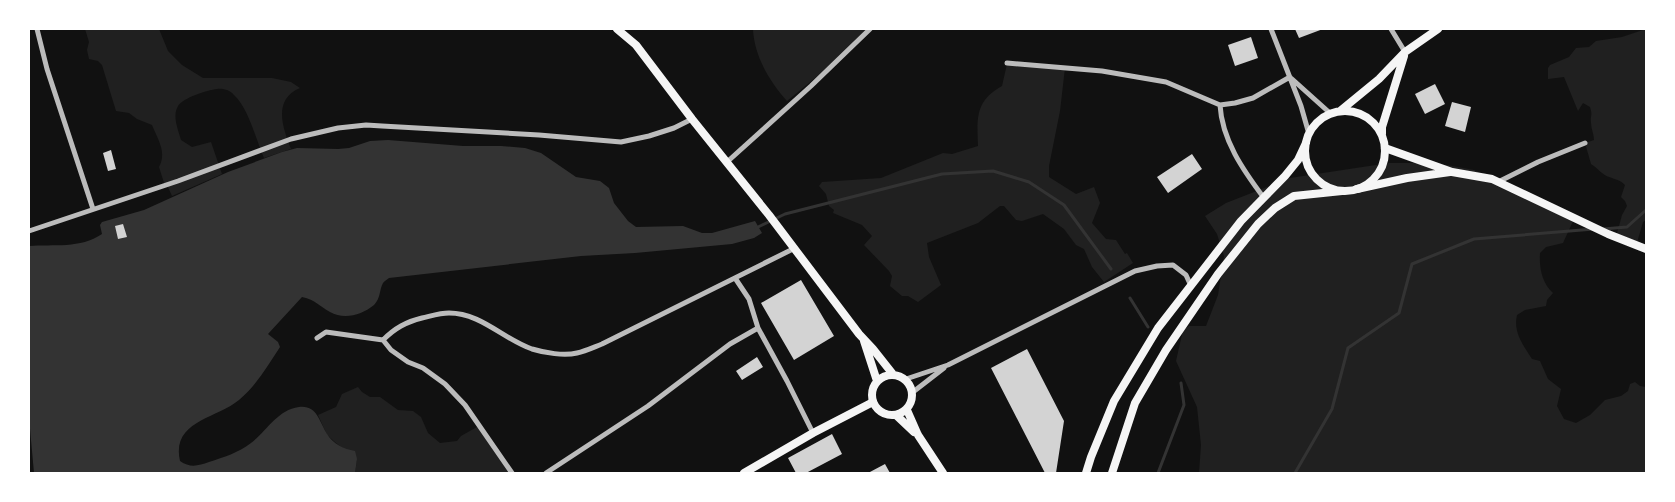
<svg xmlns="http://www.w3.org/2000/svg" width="1675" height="502" font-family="'Source Sans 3',sans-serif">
  <rect width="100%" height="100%" fill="#111"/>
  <path fill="#202020" d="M85,29H159L168,51L182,65L203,78H272L291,82L300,88C272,100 283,128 291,149L264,158C256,140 249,109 234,95C230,90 223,88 217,89C207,90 183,98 178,106C172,116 178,129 181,140L192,147L211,142L222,174L172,196L167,185L165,186L159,167C167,152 158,140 152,125L137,119L129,113L116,111L102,65L98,61L89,59L87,50L89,42Z
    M753,29H873L870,33L787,101C770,82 754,56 753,29Z
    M1646,29V220L1643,222L1636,246L1616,237L1622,215L1627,206L1625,201L1621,197L1625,185C1619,178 1609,179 1602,173C1598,170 1596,167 1591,164L1585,143L1594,140C1594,134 1591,129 1591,123C1590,115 1593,116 1590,107L1583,103L1578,111L1564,77L1548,79V68L1550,65L1569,57L1576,48L1589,47L1596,41L1622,37Z
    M1007,64L1065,68L1060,111L1049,166V177L1076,194L1094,187L1100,203L1092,223L1106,239L1116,240L1125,254L1127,253L1133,263L1104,282L1092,267L1084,249L1076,245L1064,229L1043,214L1022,221L1016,220L1004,206H1000L978,223L927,243L929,257L941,285L918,302L908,296H902L890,286L892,276L889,271L864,245L872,236L862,225L833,213L834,210L829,206L826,194L819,186L822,182L881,178L943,153L952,154L978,146C977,118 975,101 1002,86Z
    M1389,163H1414L1447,165L1474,170L1574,219L1563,243L1546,247L1540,253C1539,268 1542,283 1553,293L1547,300L1546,306L1525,310L1517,315C1513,332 1523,345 1532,359L1540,361L1548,379L1561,389L1557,406L1564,419L1576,423L1590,415L1605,400L1621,396L1628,391L1630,384L1635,382L1640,386L1646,387V473H1199L1201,445L1197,407L1176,361L1183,330L1189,326H1206L1218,295L1224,256L1217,234L1205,216L1226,203L1290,178Z
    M358,387L362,392L370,397H380L398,410L413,411L421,417L428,433L440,443L457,441L461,436L477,427L480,429L511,473H355L357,459L336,443L327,435L318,415L336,407L342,394Z"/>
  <path fill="#333" d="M388,140L463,146H501L525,148L541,153L576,177L600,181L609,188L614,203L628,221L636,227L683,226L702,233H712L755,221L762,233L754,238L732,244L635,253L581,256L389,278C387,280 384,281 383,283C379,290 381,298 374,305C362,315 344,320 330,312C319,306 316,300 302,297L268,334L278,342L280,347C268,365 257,385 239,400C216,419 171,421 180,461C190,468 198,466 209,462C224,457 238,453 251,443C267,431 277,410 299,407C317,405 319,421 327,434C333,444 344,449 355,451L357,459L355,473H34L29,418V246C54,244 80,249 102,234L100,225L102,222L144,210L228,172L282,152L297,148L338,149L349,148L370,141Z"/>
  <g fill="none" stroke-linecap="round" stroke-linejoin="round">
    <path stroke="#333" stroke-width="3" d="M756,228L785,214L942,174L993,171L1029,182L1064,205L1111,269
      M1603,229L1627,227L1646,210
      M1130,298L1148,327
      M1158,473L1184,405L1181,383
      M1295,473L1332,409L1348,348L1399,313L1412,264L1474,239L1594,229"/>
  </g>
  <path fill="#d3d3d3" d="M1295,29H1323L1299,38Z
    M1251,37L1258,58L1235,66L1228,45Z
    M1435,84L1445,104L1425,114L1415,94Z
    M1452,102L1471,107L1465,132L1445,126Z
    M111,150L116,169L108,171L103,153Z
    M1192,154L1202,169L1168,193L1157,177Z
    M123,224L127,237L118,239L115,226Z
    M801,280L834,336L794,360L761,303Z
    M1027,349L1064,421L1056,473H1045L991,368Z
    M757,357L763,367L742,380L736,371Z
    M832,434L842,454L806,473H796L788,458Z
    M885,464L890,473H868Z"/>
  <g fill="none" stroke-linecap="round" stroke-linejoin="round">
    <path stroke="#bcbcbc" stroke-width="5" d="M37,29L47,69L93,209
      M1271,29L1301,106L1309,134
      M1391,29L1405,52
      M1007,63L1102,71L1166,82L1220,105L1235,103L1253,98L1290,77
      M1292,79L1331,114
      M1220,105C1222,140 1243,170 1264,198
      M727,162L811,86L870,29
      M1498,182L1538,162L1585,143
      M29,231L178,181L291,139L338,128L366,125L382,126L539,135L621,142L649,136L674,128L692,119
      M735,278L749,299L758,328L787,381L813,433
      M317,338L326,332L383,340L391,350L408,362L423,368L445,384L465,405L512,473
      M383,340C395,328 406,322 422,318C431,316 440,313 449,313C481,313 503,339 532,349C545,353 564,356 577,353C586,351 594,347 602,344L795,248
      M906,379L948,365L1135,271L1157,266L1173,265L1186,275L1191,286
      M913,392L944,368
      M546,473L648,406L730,344L758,328"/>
    <path stroke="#f5f5f5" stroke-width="8" d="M1385,148L1452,172L1492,179L1608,234L1646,249
      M1357,189L1407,178L1450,172
      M744,473L813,433L873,402"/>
    <path stroke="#f5f5f5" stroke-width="8" d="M617,29L636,45L692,119L769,215L859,334L873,349L892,373
      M1340,111L1379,79L1405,52L1438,29
      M1305 151a40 40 0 1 1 80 0a40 40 0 1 1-80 0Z
      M1382,134V127L1404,56
      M864,341L877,381
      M872 395a20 20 0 1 1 40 0a20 20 0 1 1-40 0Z
      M907,410L918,435L943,473
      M896,415L914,432
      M1086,473L1091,457L1114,401L1158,328L1241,221L1285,176L1298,160L1306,143
      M1112,473L1135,403L1166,350L1218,274L1258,224L1275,208L1294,196L1342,191"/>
  </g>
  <rect width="1675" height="502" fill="none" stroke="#ffffff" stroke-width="60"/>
</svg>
